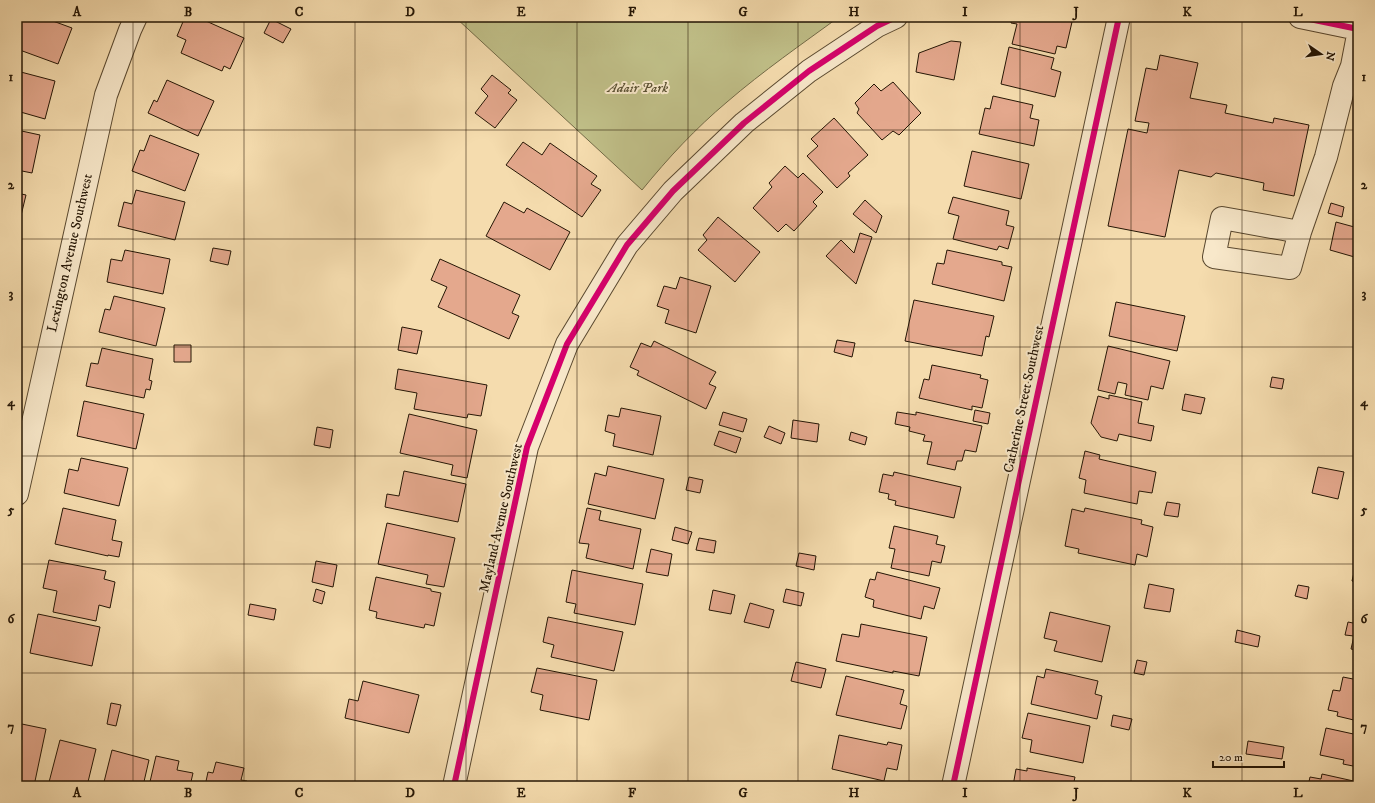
<svg xmlns="http://www.w3.org/2000/svg" width="1375" height="803" font-family="'IM FELL DW Pica',serif">
  <rect width="100%" height="100%" fill="#f5dcae"/>
  <filter id="stains"><feTurbulence type="fractalNoise" baseFrequency=".005" numOctaves="4"/><feColorMatrix values="0 0 0 0 .2 0 0 0 0 .09 0 0 0 0 .02 0 0 0 .5 -.17"/></filter>
  <radialGradient id="worn" r=".72"><stop offset=".6" stop-color="#630" stop-opacity="0"/><stop offset="1" stop-color="#630" stop-opacity=".3"/></radialGradient>
  <path fill="#c0bf88" stroke="#726a46" d="M455,17H839C802,44 763,71 727,102C696,128 668,158 642,190Z"/>
  <path fill="#e4a88d" stroke="#251605" d="M17,17H42L72,28L58,64L17,49Z
    M185,17H197L244,38L230,69L224,66L222,71L181,53L186,40L177,36Z
    M1012,17H1048L1072,22L1066,48L1057,46L1055,54L1012,44L1017,24L1011,23Z
    M271,19L291,29L283,43L264,33Z
    M951,41L961,42L954,80L916,72L919,53Z
    M1009,47L1054,58L1051,69L1061,72L1055,97L1001,84Z
    M1160,55L1198,63L1190,98L1227,105L1225,113L1273,123L1274,118L1309,125L1294,196L1263,190L1264,183L1216,173L1211,177L1179,170L1165,237L1108,226L1128,129L1147,133L1149,123L1135,121L1146,68L1157,70Z
    M17,71L55,81L45,119L17,111Z
    M492,75L511,90L508,93L517,100L495,128L475,113L488,96L481,89Z
    M167,80L214,101L198,136L148,113L154,100L157,102Z
    M893,82L921,113L899,135L893,131L882,140L857,113L859,109L855,103L874,84L881,91Z
    M993,96L1033,105L1030,118L1039,120L1034,146L979,134L985,108L990,109Z
    M834,118L868,155L848,173L850,176L837,188L807,156L818,146L811,139Z
    M17,130L40,135L32,173L17,170Z
    M150,135L199,154L185,191L132,171L140,150L144,151Z
    M523,142L542,155L550,143L597,176L591,184L601,190L582,217L506,165Z
    M972,151L1029,164L1021,199L964,186Z
    M785,166L798,178L803,173L823,192L813,202L817,206L794,231L786,224L778,232L753,208L772,187L769,183Z
    M136,190L185,202L175,240L118,226L124,202L132,204Z
    M17,193L26,195L17,232Z
    M953,197L1009,211L1006,225L1014,227L1008,249L999,246L997,250L953,239L959,216L948,213Z
    M865,200L882,216L876,233L853,214Z
    M504,202L524,213L527,208L570,232L550,270L486,236Z
    M1331,203L1344,207L1342,217L1328,213Z
    M718,217L760,252L735,282L698,250L707,240L703,235Z
    M1336,222L1358,228V258L1330,250Z
    M860,233L872,237L856,284L826,256L841,240L854,253Z
    M213,248L231,251L228,265L210,261Z
    M125,250L170,259L163,294L107,282L111,259L122,261Z
    M947,250L1002,262V265L1012,267L1004,301L932,284L937,263L944,264Z
    M440,259L520,295L512,313L519,316L509,339L438,307L447,287L431,280Z
    M680,277L711,286L696,333L665,323L669,310L657,306L664,286L676,289Z
    M114,296L165,308L156,346L99,332L105,309L110,310Z
    M914,300L994,316L989,337L986,336L982,356L905,341Z
    M1116,302L1185,316L1177,351L1109,336Z
    M402,327L422,331L417,354L398,350Z
    M837,340L855,343L852,357L834,352Z
    M654,341L716,372L709,384L716,387L706,409L637,375L639,371L630,367L641,343L651,347Z
    M174,345H191V362H174Z
    M1108,346L1170,361L1163,389L1151,386L1148,400L1125,395L1127,384L1118,382L1115,394L1098,390Z
    M102,348L153,359L149,380L152,381L150,390L146,389L144,398L86,386L91,363L98,364Z
    M932,365L981,375L980,378L988,380L982,408L972,406V410L919,398L924,379L929,380Z
    M398,369L487,385L481,416L468,414L467,418L414,409L417,393L395,389Z
    M1272,377L1284,379L1282,389L1270,387Z
    M1185,394L1205,398L1201,414L1182,410Z
    M1109,395L1142,402L1138,423L1154,426L1151,441L1119,434L1117,441L1101,437L1091,423L1098,396L1109,399Z
    M84,401L144,414L136,449L77,436Z
    M621,408L661,416L653,455L613,446L615,434L605,431L608,415L619,417Z
    M975,410L990,413L988,424L973,421Z
    M723,412L747,419L743,432L719,425Z
    M897,412L916,415V412L982,426L976,452L965,450L962,461H957L955,470L927,464L932,442L923,441L925,435L909,431L910,427L895,424Z
    M409,414L477,430L467,478L451,475L453,465L400,453Z
    M793,420L819,424L817,442L791,438Z
    M769,426L785,433L781,444L764,437Z
    M317,427L333,430L330,448L314,445Z
    M719,431L741,438L736,453L714,445Z
    M851,432L867,437L865,445L849,440Z
    M1085,451L1100,455L1099,459L1156,472L1152,493L1139,491L1137,504L1084,493L1086,480L1079,478Z
    M81,458L128,468L119,506L64,493L69,469L78,471Z
    M608,466L664,479L655,519L588,504L595,473L606,476Z
    M1318,467L1344,472L1338,499L1312,493Z
    M404,471L466,484L458,522L385,507L387,494L399,496Z
    M894,472L961,487L954,518L895,505L896,501L888,499L889,494L879,492L883,474L893,476Z
    M689,477L703,480L700,493L686,490Z
    M1167,502L1180,504L1178,517L1164,515Z
    M63,508L116,520L112,540L122,542L119,557L108,555V556L55,544Z
    M587,508L601,511L599,520L641,529L633,569L586,558L589,544L579,543Z
    M1085,508L1142,520L1141,524L1153,527L1147,557L1137,554L1135,565L1078,553L1079,549L1065,546L1072,509L1084,512Z
    M387,523L455,538L444,587L426,584L428,575L378,564Z
    M894,526L938,536L936,544L945,546L941,563L932,561L929,576L891,568L895,549L889,548Z
    M675,527L692,532L688,544L672,540Z
    M699,538L716,541L714,553L696,550Z
    M651,549L672,554L668,576L646,572Z
    M799,553L816,556L814,570L796,566Z
    M49,560L106,571L104,579L115,582L110,608L99,605L96,621L53,612L57,591L43,588Z
    M316,561L337,565L333,587L312,582Z
    M1356,564H1358V583L1352,581Z
    M572,570L643,584L635,625L574,613L576,604L566,602Z
    M877,572L940,588L934,609L924,606L921,619L873,607L874,600L865,597L870,579L875,580Z
    M376,577L431,589V591L441,593L434,626L425,624L424,628L376,618L377,612L369,610Z
    M1149,584L1174,589L1170,612L1144,608Z
    M1298,585L1309,587L1307,599L1295,596Z
    M316,589L325,592L322,604L313,601Z
    M786,589L804,593L801,606L783,602Z
    M713,590L735,595L731,614L709,610Z
    M750,603L774,610L769,628L744,622Z
    M250,604L276,609L274,620L248,615Z
    M1050,612L1110,626L1102,662L1054,651L1057,641L1044,638Z
    M38,614L100,627L92,666L30,653Z
    M548,617L623,632L614,671L551,657L554,645L543,642Z
    M1348,622L1358,624V654H1356V650L1351,649L1354,636L1345,635Z
    M861,624L927,637L919,676L893,671V673L836,661L842,634L859,637Z
    M1237,630L1260,636L1258,647L1235,642Z
    M1137,660L1147,662L1144,675L1134,673Z
    M796,662L826,669L821,688L791,681Z
    M537,668L597,680L589,720L540,710L543,695L531,692Z
    M1046,669L1098,681L1095,694L1102,696L1097,719L1031,704L1037,676L1044,678Z
    M846,676L904,690L900,704L907,706L901,729L836,715Z
    M1343,677L1358,680V721L1337,716L1338,712L1328,710L1333,690L1340,691Z
    M363,681L419,695L409,733L345,718L349,699L358,701Z
    M111,703L121,705L116,726L107,724Z
    M1028,713L1090,726L1083,763L1030,752L1032,740L1022,738Z
    M1113,715L1132,719L1129,730L1111,726Z
    M17,723L46,729L34,786H17Z
    M1326,728L1358,735V767L1343,764L1344,760L1320,755Z
    M839,735L887,745L888,742L902,745L897,770L887,768L884,781L832,769Z
    M60,740L96,749L87,786H48Z
    M1248,741L1284,747L1282,759L1246,754Z
    M112,750L149,760L143,786H103Z
    M156,756L179,761L177,770L193,773L190,786H149Z
    M216,762L244,768L241,780L247,781L245,786H205L208,772L213,773Z
    M1027,768L1075,777L1073,786H1013L1016,769L1027,771Z
    M1322,774L1358,782V786H1308L1310,777L1321,779Z"/>
  <g fill="none" stroke-linecap="round" stroke-linejoin="round">
    <g stroke="#59482f" stroke-width="24">
      <path id="minor" d="M1300,17L1358,29
        M1300,232L1222,218L1214,257L1290,268L1300,232L1326,157L1344,86L1352,66L1358,35
        M17,494L106,95L130,30L136,17
        M454,786L527,447L567,344L627,245L673,191L744,123L809,71L877,26L896,17
        M953,786L1119,17"/>
    </g>
    <use href="#minor" stroke="#f8e8ca" stroke-width="22"/>
    <g stroke="#f8e8ca" stroke-width="8">
      <path id="cycleway" d="M1300,17L1358,29
        M454,786L527,447L567,344L627,245L673,191L744,123L809,71L877,26L896,17
        M953,786L1119,17"/>
    </g>
    <use href="#cycleway" stroke="#d6006c" stroke-width="6"/>
  </g>
  <path fill="none" stroke="#251605" stroke-width="1" stroke-opacity="0.55" d="M133,17V786M244,17V786M355,17V786M466,17V786M577,17V786M688,17V786M798,17V786M909,17V786M1020,17V786M1131,17V786M1242,17V786M17,130H1358M17,239H1358M17,347H1358M17,456H1358M17,564H1358M17,673H1358"/>
  <g text-anchor="middle" dominant-baseline="central" stroke-width="4" stroke-linejoin="round" paint-order="stroke">
    <g font-size="14" font-style="italic" fill="#5b5133" stroke="#f8e8ca">
      <text x="638" y="88">Adair Park</text>
    </g>
    <g font-size="14" fill="#251605" stroke="#f8e8ca">
      <text transform="translate(70 253) rotate(-77)">Lexington Avenue Southwest</text>
      <text transform="translate(1024 399) rotate(-78)">Catherine Street Southwest</text>
      <text transform="translate(501 518) rotate(-77)">Mayland Avenue Southwest</text>
    </g>
  </g>
  <rect width="1375" height="803" fill="none" stroke="#f5dcae" stroke-width="44"/>
  <g transform="translate(1321 54) rotate(103)" stroke="#f8e8ca" stroke-width="3" paint-order="stroke">
  <path d="M0-3L7 15L0 10L-7 15Z" fill="#251605"/>
  <text y="-6" font-size="11" font-weight="bold" text-anchor="middle" fill="#251605">N</text>
  </g>
  <path d="M1213 761v6h71v-6" fill="none" stroke="#251605" stroke-width="2"/>
  <text x="1219" y="761" font-size="12" fill="#251605" stroke="#f8e8ca" stroke-width="3" paint-order="stroke">20 m</text>
  <rect x="22" y="22" width="1331" height="759" fill="none" stroke="#251605" stroke-width="1.5"/>
  <g font-size="13" text-anchor="middle" font-weight="bold" fill="#251605">
    <text x="77" y="16">A</text>
    <text x="188" y="16">B</text>
    <text x="299" y="16">C</text>
    <text x="410" y="16">D</text>
    <text x="521" y="16">E</text>
    <text x="632" y="16">F</text>
    <text x="743" y="16">G</text>
    <text x="854" y="16">H</text>
    <text x="965" y="16">I</text>
    <text x="1076" y="16">J</text>
    <text x="1187" y="16">K</text>
    <text x="1298" y="16">L</text>
    <text x="11" y="81">1</text>
    <text x="1364" y="81">1</text>
    <text x="11" y="189">2</text>
    <text x="1364" y="189">2</text>
    <text x="11" y="298">3</text>
    <text x="1364" y="298">3</text>
    <text x="11" y="406">4</text>
    <text x="1364" y="406">4</text>
    <text x="11" y="514">5</text>
    <text x="1364" y="514">5</text>
    <text x="11" y="623">6</text>
    <text x="1364" y="623">6</text>
    <text x="11" y="731">7</text>
    <text x="1364" y="731">7</text>
    <text x="77" y="797">A</text>
    <text x="188" y="797">B</text>
    <text x="299" y="797">C</text>
    <text x="410" y="797">D</text>
    <text x="521" y="797">E</text>
    <text x="632" y="797">F</text>
    <text x="743" y="797">G</text>
    <text x="854" y="797">H</text>
    <text x="965" y="797">I</text>
    <text x="1076" y="797">J</text>
    <text x="1187" y="797">K</text>
    <text x="1298" y="797">L</text>
  </g>
  <rect width="100%" height="100%" filter="url(#stains)"/>
  <rect width="100%" height="100%" fill="url(#worn)"/>
</svg>
